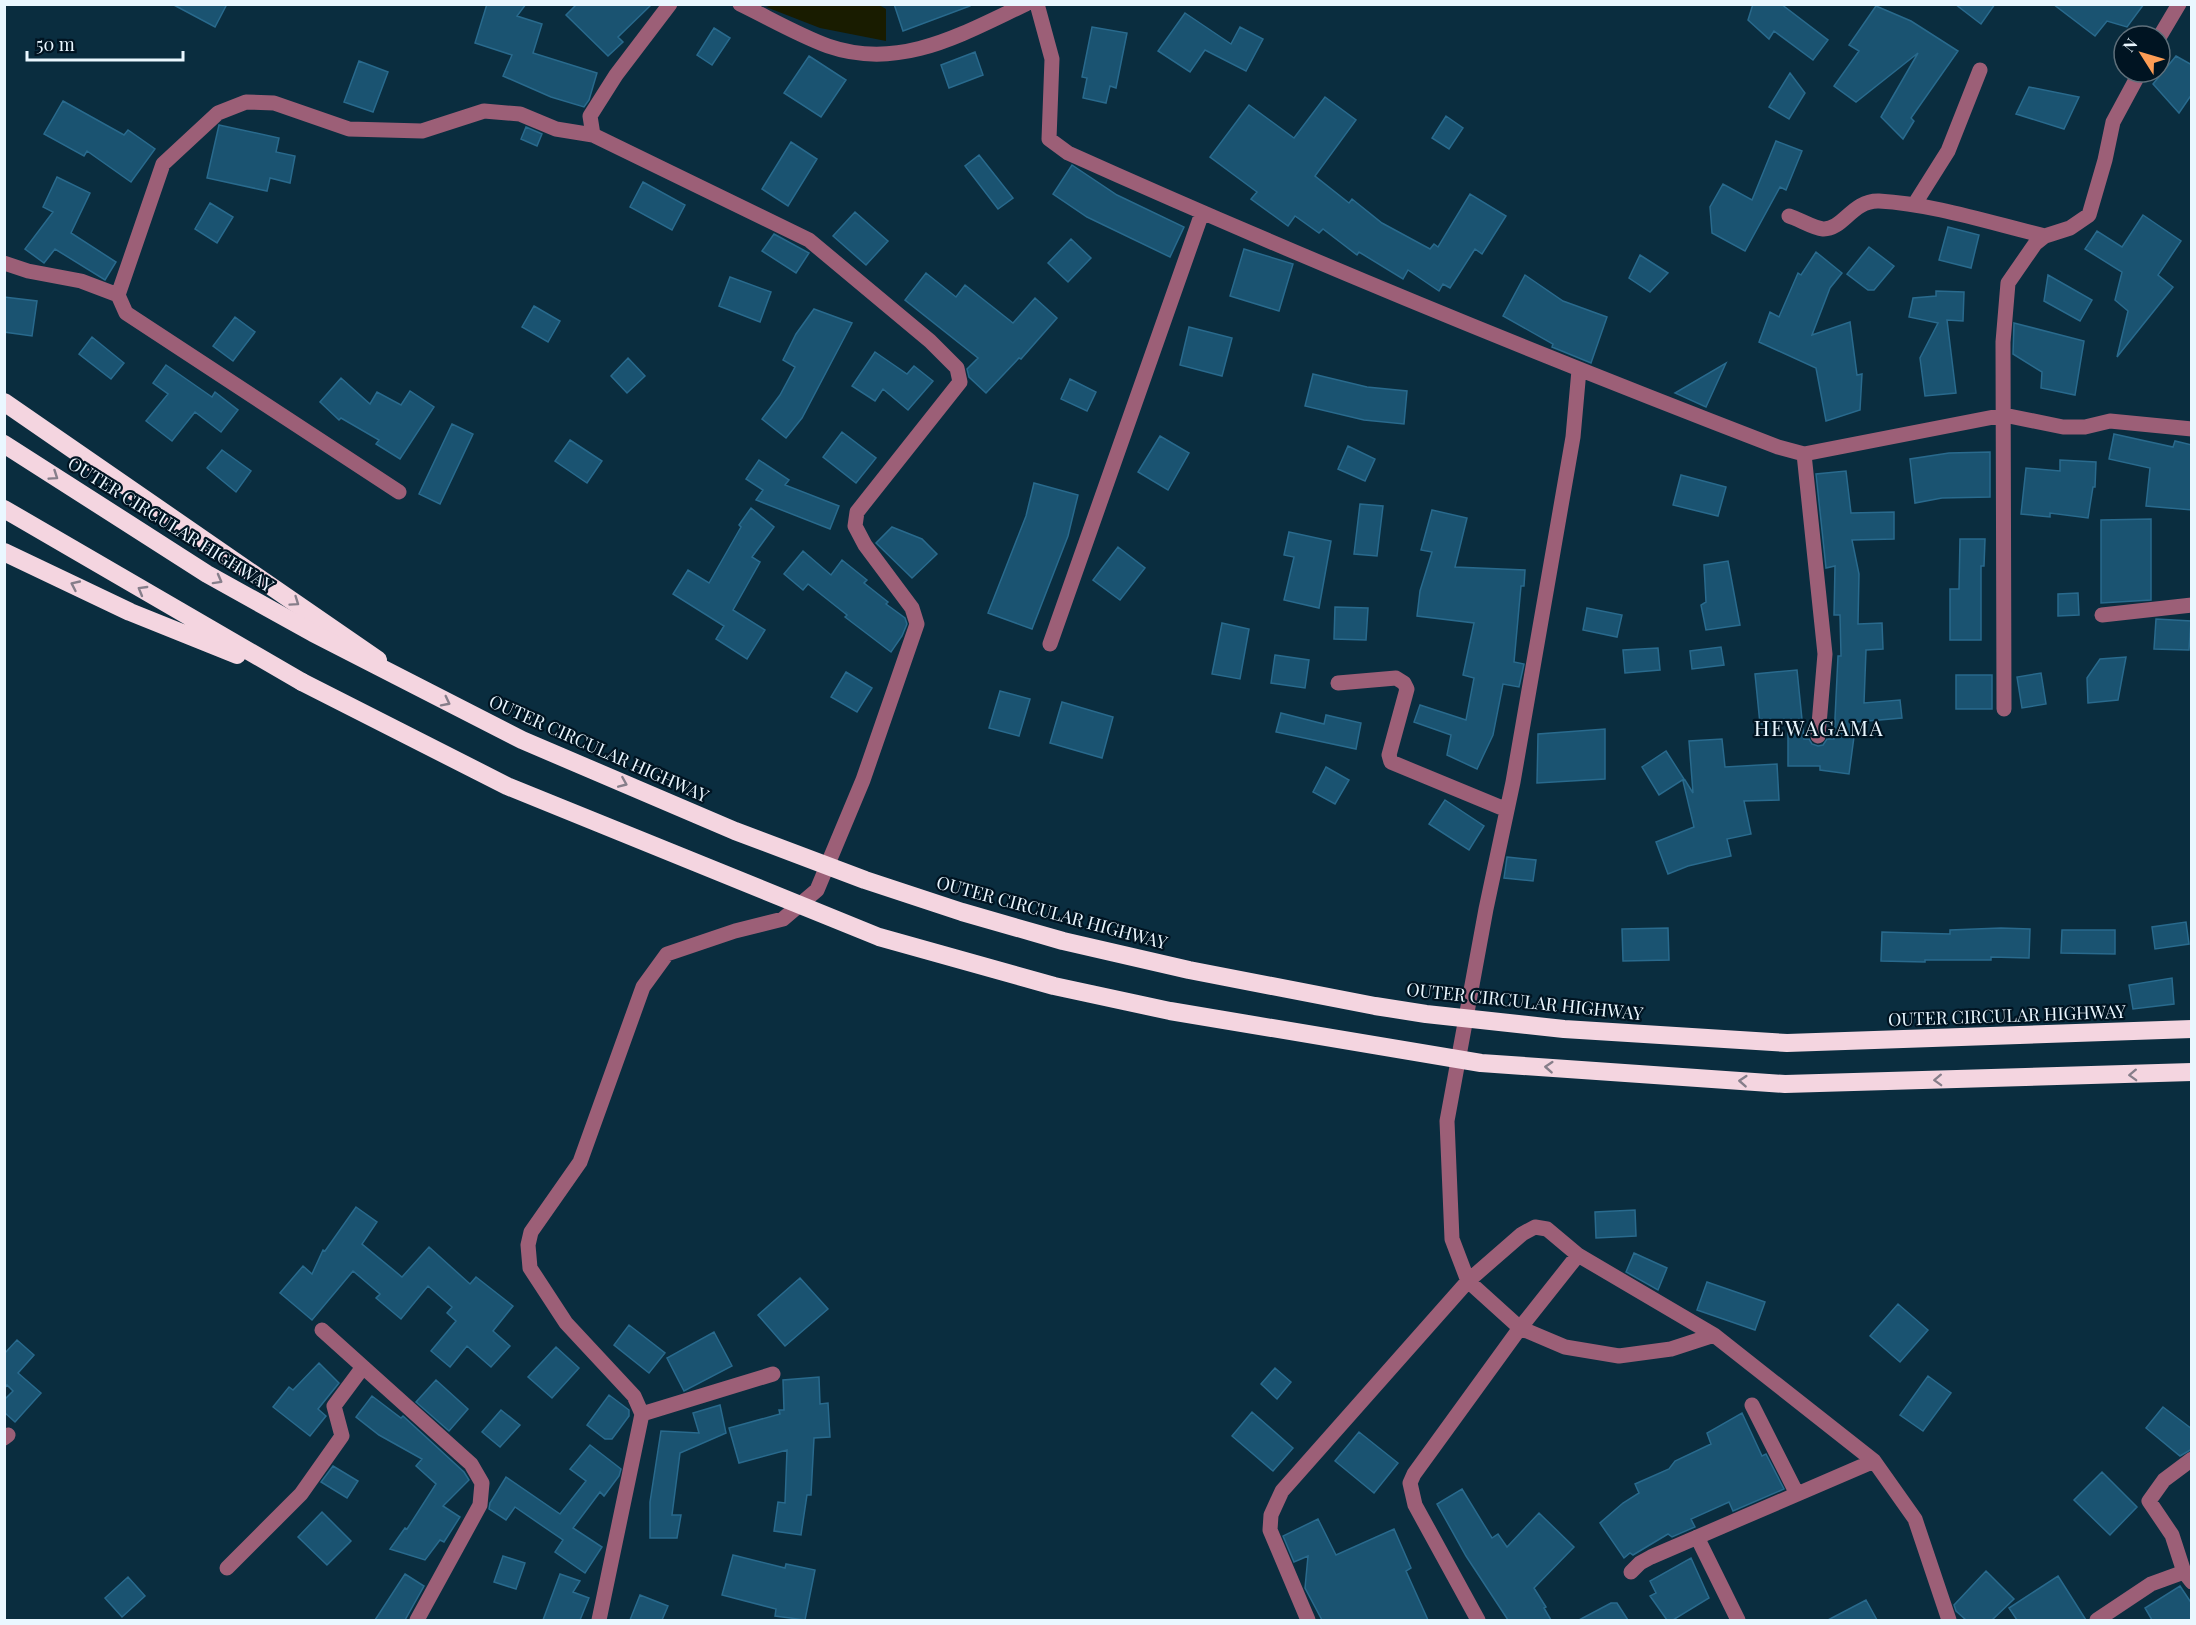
<svg xmlns="http://www.w3.org/2000/svg" width="2196" height="1625" font-family="'Playfair Display',serif">
  <rect width="100%" height="100%" fill="#0a2d3f"/>
  <path fill="#191c00" d="M773,5H879L886,9V41L820,28L766,7Z"/>
  <path fill="#1a5371" stroke="#296a8d" stroke-width="1.5" d="M172,4H227L215,27Z
    M487,4H526L517,16L542,24L533,53L597,73L589,100L584,107L551,97L503,76L512,55L475,43Z
    M577,4H652L618,37L623,42L608,56L566,15Z
    M894,4H970V6L903,31Z
    M1753,4H1781L1828,40L1813,60L1774,31L1769,39L1748,20Z
    M1955,4H1995L1981,24Z
    M2053,4H2144L2127,27L2107,21L2095,36Z
    M1876,6L1911,21L1958,51L1911,118L1914,121L1903,139L1881,117L1918,53L1856,102L1834,86L1859,51L1849,45Z
    M1185,13L1231,44L1240,27L1263,39L1246,71L1205,50L1190,72L1158,51Z
    M1092,27L1127,33L1116,88L1110,86L1106,103L1083,98L1087,78L1082,77Z
    M714,28L730,38L712,65L697,55Z
    M975,52L983,75L949,88L941,65Z
    M809,56L846,80L821,117L784,93Z
    M2176,56L2192,65V94L2179,113L2153,84Z
    M359,61L388,72L373,112L344,102Z
    M1790,73L1805,93L1789,119L1769,107Z
    M2029,87L2079,97L2064,129L2016,114Z
    M1325,97L1356,120L1315,176L1349,203L1352,199L1382,223L1430,249L1434,244L1438,247L1470,194L1506,216L1482,254L1475,249L1450,288L1443,284L1439,291L1408,270L1403,279L1359,252L1357,255L1323,229L1319,233L1295,216L1288,226L1251,199L1257,192L1210,157L1249,105L1294,138Z
    M63,101L124,135L128,130L155,149L131,182L87,151L84,156L44,134Z
    M1446,116L1463,128L1449,149L1432,138Z
    M219,125L279,138L276,152L295,156L290,183L270,178L267,191L207,178Z
    M526,127L542,134L537,146L521,139Z
    M1776,141L1802,151L1786,190L1780,187L1745,251L1712,233L1710,207L1723,184L1752,200Z
    M791,142L817,159L788,206L762,189Z
    M979,155L1013,198L998,209L965,166Z
    M1072,165L1117,195L1184,227L1170,257L1087,217L1053,194Z
    M57,177L90,193L71,233L116,262L105,280L55,249L44,263L25,249L53,212L43,207Z
    M643,182L685,205L672,230L630,207Z
    M210,203L233,217L217,243L195,229Z
    M855,212L888,241L866,265L833,236Z
    M2143,215L2181,241L2158,275L2173,287L2117,357L2128,311L2115,300L2122,272L2085,249L2097,231L2122,247Z
    M1948,227L1979,235L1971,268L1939,260Z
    M774,234L809,253L796,273L762,251Z
    M1071,239L1091,258L1068,282L1048,263Z
    M1869,247L1894,266L1874,290H1868L1847,274Z
    M1244,249L1293,264L1279,311L1230,296Z
    M1816,252L1842,273L1830,288L1812,335L1850,322L1857,375L1862,374L1860,410L1826,421L1816,368L1759,342L1770,312L1779,317L1798,273L1801,275Z
    M1640,255L1668,273L1650,292L1629,278Z
    M926,273L956,297L965,285L1013,323L1035,298L1057,318L1021,359L1019,358L986,393L969,377L967,369L978,358L905,300Z
    M1525,275L1563,301L1607,317L1591,363L1552,347L1553,344L1503,316Z
    M2048,275L2092,300L2080,321L2044,301Z
    M730,277L771,292L760,322L719,306Z
    M1936,291L1964,292L1963,321L1947,320L1956,393L1925,396L1920,358L1938,323L1909,317L1913,298L1936,296Z
    M4,297L37,301L32,336L4,332Z
    M534,306L560,321L548,342L522,327Z
    M814,309L852,323L802,418L786,438L762,419L780,395L795,367L783,360L796,334Z
    M235,317L255,332L233,361L213,346Z
    M2014,323L2084,341L2075,395L2041,388L2042,372L2013,354Z
    M1189,327L1232,338L1222,376L1180,365Z
    M92,337L124,363L111,379L79,354Z
    M875,352L907,374L914,366L933,381L908,410L883,389L875,401L852,386Z
    M628,358L645,376L627,393L611,376Z
    M1726,363L1706,407L1675,393Z
    M166,365L212,397L215,392L238,410L221,432L195,412L172,441L146,421L168,394L153,383Z
    M1313,374L1367,387L1407,391L1404,424L1364,420L1305,406Z
    M341,378L370,404L377,392L401,405L410,391L434,407L400,459L376,444L379,440L341,418L339,420L320,402Z
    M1070,379L1096,392L1087,411L1061,399Z
    M452,424L473,434L440,504L419,494Z
    M842,432L876,458L856,483L823,457Z
    M2114,434L2173,447L2175,441L2192,445V510L2146,506L2150,468L2109,459Z
    M1160,436L1189,453L1168,490L1138,472Z
    M570,440L602,461L587,483L555,461Z
    M1348,446L1375,459L1365,481L1338,469Z
    M222,450L251,471L236,492L207,468Z
    M1990,452V497L1942,498L1915,503L1910,459L1949,453Z
    M759,460L789,480L785,485L839,506L830,529L756,500L763,490L746,479Z
    M2060,460L2096,462L2095,487H2093L2088,518L2050,513V517L2021,514L2026,468L2060,471Z
    M1846,471L1851,513L1894,512V539L1852,540L1859,574L1858,624L1882,623L1883,649L1866,650L1864,703L1900,700L1902,718L1856,722L1849,774L1820,770V766H1788V721L1760,724L1755,674L1797,670L1804,739H1809L1812,744L1818,746L1823,745L1827,739H1834L1838,656H1841L1840,615H1834L1835,566L1826,568L1816,474Z
    M1681,475L1726,487L1718,516L1673,505Z
    M1034,483L1078,495L1068,536L1032,629L988,613L1026,516Z
    M1360,504L1383,506L1377,556L1354,554Z
    M751,508L774,527L752,557L760,562L733,610L765,630L747,659L716,639L724,626L673,594L688,570L709,583L741,527L739,525Z
    M1432,510L1467,518L1455,567L1525,570L1524,586H1521L1514,662L1524,664L1519,687L1503,684L1493,735L1477,769L1447,755L1451,735L1414,722L1420,705L1466,720L1474,678L1463,675L1474,623L1417,616L1420,591L1432,552L1421,550Z
    M2151,519V600L2101,603V520Z
    M892,527L922,539L937,554L912,578L876,543Z
    M1289,532L1331,541L1319,608L1284,600L1294,557L1284,555Z
    M1960,539H1985L1984,566H1981V640H1950V589H1959Z
    M1118,547L1145,568L1120,600L1093,580Z
    M803,551L831,575L842,560L867,580L864,583L888,602L886,604L905,618L907,624L902,636L891,652L845,617L847,615L808,584L803,590L784,574Z
    M1728,561L1740,625L1706,630L1701,605L1706,602L1704,565Z
    M2078,593L2079,615L2058,616V594Z
    M1335,607L1368,608L1366,640L1334,639Z
    M1587,608L1622,615L1617,637L1583,630Z
    M2156,619L2191,621L2189,650L2154,649Z
    M1222,623L1249,629L1240,679L1212,674Z
    M1721,647L1724,665L1692,669L1690,651Z
    M1658,648L1660,670L1625,673L1623,650Z
    M1275,655L1309,660L1305,688L1271,683Z
    M2126,657L2118,700L2088,703L2087,678L2100,659Z
    M846,672L872,688L857,712L831,697Z
    M2041,673L2046,704L2022,708L2017,677Z
    M1956,675H1992V709H1956Z
    M1000,691L1030,699L1019,736L989,728Z
    M1062,702L1113,717L1102,758L1050,743Z
    M1281,713L1324,724L1326,715L1361,723L1356,749L1276,732Z
    M1605,729V779L1537,783L1538,734Z
    M1722,739L1725,767L1777,764L1779,800L1744,801L1751,834L1727,839L1731,856L1688,866L1668,874L1656,842L1694,827L1683,781L1685,780L1693,793L1689,741Z
    M1666,751L1684,779L1659,795L1642,767Z
    M1326,767L1349,780L1335,804L1313,792Z
    M1445,800L1484,826L1469,850L1429,824Z
    M1507,857L1536,860L1533,881L1504,878Z
    M2186,922L2189,944L2155,949L2152,927Z
    M1668,928L1669,960L1623,961L1622,929Z
    M2001,928L2030,929L2029,958L1991,957V960H1925V962L1881,961L1882,932L1950,934V930Z
    M2062,930H2115V954L2061,953Z
    M2172,978L2174,1004L2133,1009L2129,985Z
    M356,1207L377,1222L362,1244L402,1277L429,1247L470,1284L476,1277L513,1306L493,1331L510,1346L491,1367L467,1346L450,1367L431,1351L456,1321L447,1313L452,1307L428,1286L401,1319L376,1298L380,1294L353,1271L312,1320L280,1293L303,1266L312,1274L323,1250L325,1251Z
    M1635,1210L1636,1236L1596,1238L1595,1212Z
    M1634,1253L1667,1268L1658,1290L1626,1272Z
    M800,1278L828,1309L785,1346L758,1315Z
    M1707,1282L1765,1302L1755,1330L1697,1310Z
    M1898,1304L1928,1330L1900,1362L1870,1336Z
    M629,1325L665,1353L649,1373L614,1345Z
    M714,1332L732,1366L684,1391L667,1358Z
    M17,1340L34,1355L18,1373L41,1393L15,1422L4,1412V1400L13,1391L7,1385L4,1389V1354Z
    M556,1347L579,1368L552,1398L528,1377Z
    M319,1363L339,1383L318,1409L326,1416L310,1436L273,1407L289,1387L293,1390Z
    M1275,1368L1291,1382L1277,1399L1261,1384Z
    M1928,1376L1951,1393L1923,1431L1900,1415Z
    M819,1377L820,1404L828,1403L830,1437L814,1438L811,1495H807L801,1535L774,1531L778,1502L785,1503L787,1450L739,1463L729,1428L780,1414L779,1410H784L783,1380Z
    M436,1380L468,1409L449,1431L416,1402Z
    M609,1395L629,1410V1416L612,1439H605L587,1425Z
    M372,1396L401,1418L403,1416L464,1472L469,1480L443,1506L460,1517L444,1542L440,1540L425,1560L390,1549L405,1528L407,1529L436,1484L416,1466L422,1459L379,1435L356,1417Z
    M720,1405L726,1433L680,1453L672,1515H681L677,1538H650V1502L661,1431L699,1433L693,1413Z
    M2163,1407L2192,1429V1449L2180,1456L2146,1428Z
    M501,1410L520,1425L500,1447L482,1432Z
    M1252,1412L1293,1448L1273,1471L1232,1436Z
    M1742,1413L1762,1456L1766,1454L1784,1489L1733,1511L1729,1502L1691,1519L1695,1527L1672,1537L1668,1534L1633,1555L1630,1553L1624,1558L1600,1523L1623,1503L1639,1493L1635,1484L1669,1469L1675,1461L1711,1444L1707,1433Z
    M1359,1432L1398,1463L1374,1493L1335,1461Z
    M590,1445L621,1469L619,1476L604,1496L600,1492L573,1528L602,1547L585,1573L555,1552L563,1540L515,1507L506,1520L489,1509L490,1503L506,1477L560,1514L586,1481L570,1469Z
    M333,1466L358,1481L347,1498L321,1482Z
    M2102,1472L2137,1507L2110,1535L2074,1500Z
    M1462,1489L1492,1538L1498,1534L1507,1547L1539,1513L1574,1547L1534,1588L1546,1607L1544,1608L1551,1620H1508L1466,1556L1437,1504Z
    M322,1512L351,1541L327,1565L298,1537Z
    M1318,1519L1336,1555L1394,1529L1411,1568L1406,1571L1428,1620H1322L1305,1588L1308,1556L1294,1562L1283,1536Z
    M733,1555L785,1568L786,1564L815,1570L805,1620L775,1616L776,1609L722,1595Z
    M503,1556L525,1563L516,1589L494,1582Z
    M1691,1558L1709,1598L1673,1620H1667L1650,1596L1656,1593L1650,1581Z
    M1986,1571L2014,1599L1992,1620H1966L1956,1611L1954,1605Z
    M405,1574L424,1586L405,1620H375Z
    M560,1574L580,1581L573,1592L589,1598L580,1620H543Z
    M2058,1576L2086,1620H2017L2009,1608Z
    M128,1577L145,1596L122,1617L105,1598Z
    M2180,1586L2192,1604V1620H2152L2145,1608Z
    M640,1595L668,1606L662,1620H630Z
    M1866,1600L1877,1620H1828Z
    M1611,1603H1617L1628,1620H1579Z"/>
  <g fill="none" stroke-linecap="round" stroke-linejoin="round">
    <path stroke="#9c5f77" stroke-width="15" d="M740,4C769,18 798,35 828,46C900,71 962,34 1026,4
      M1037,4L1052,59L1049,139L1068,153C1302,258 1539,355 1778,447L1804,454L2004,415L2063,427H2085L2110,421L2192,429
      M2160,36L2179,4
      M1914,205L1948,151L1980,70
      M1789,216C1799,219 1813,228 1823,229C1843,230 1852,200 1879,201C1933,204 1991,223 2045,236
      M4,263L28,271L81,281L118,295
      M1579,370L1573,437L1513,782L1486,909L1447,1121L1452,1239L1468,1281L1520,1328L1565,1347L1619,1356L1671,1349L1714,1335
      M1804,454L1825,654L1818,736
      M399,492L126,313L118,295L163,164L218,113L246,102L274,103L349,129L422,131L484,111L520,114L556,129L593,135
      M2102,615L2192,605
      M1050,644L1202,213
      M1338,683L1396,678L1404,683L1407,689L1389,755L1391,762L1507,810
      M2004,709L2003,342L2008,283L2035,244L2045,236L2070,228L2089,215L2105,160L2113,122L2140,72
      M322,1330L471,1464L482,1483L480,1505L417,1620
      M1752,1405L1797,1494
      M642,1414L773,1374
      M4,1438L8,1435
      M2192,1459L2164,1480L2149,1501L2172,1535L2184,1572L2192,1582
      M1697,1537L1738,1620
      M227,1568L301,1494L342,1436L334,1406L363,1367
      M1631,1572L1640,1563L1651,1557L1874,1461
      M599,1620L642,1414L634,1396L566,1323L530,1268L528,1245L531,1232L580,1162L643,987L667,954L735,931L783,919L817,890L863,780L917,624L912,608L865,545L855,526L857,512L960,382L957,368L930,341L809,240L593,135L590,116L616,75L670,4
      M1308,1620L1270,1530L1271,1515L1282,1491L1468,1281L1522,1234L1535,1227L1547,1229L1578,1255L1714,1335L1874,1461L1915,1519L1949,1620
      M1478,1620L1415,1505L1410,1483L1414,1474L1520,1328L1578,1255
      M2097,1620L2151,1584L2184,1572"/>
    <path stroke="#f4d5e0" stroke-width="18" d="M4,402L378,660
      M4,509L302,682
      M4,552L130,612L237,655"/>
    <path stroke="#f4d5e0" stroke-width="18" d="M4,444L207,574L313,633L522,740L735,831L865,880L962,912L1063,941L1189,970L1375,1006L1426,1014L1564,1029L1787,1043L2192,1029
      M302,682L507,786L879,937L1054,986L1170,1011L1481,1063L1785,1084L2192,1072"/>
  </g>
  <defs><path id="oneway-chevron" d="M-2-3.5L2.5 0L-2 3.5" fill="none" stroke-width="1.6" stroke-linecap="round" stroke-linejoin="round" transform="scale(1.5)"/></defs>
  <g stroke="#867e8a">
    <use href="#oneway-chevron" transform="translate(54 476) rotate(34)"/>
    <use href="#oneway-chevron" transform="translate(218 580) rotate(29)"/>
    <use href="#oneway-chevron" transform="translate(75 585) rotate(-155)"/>
    <use href="#oneway-chevron" transform="translate(142 590) rotate(-150)"/>
    <use href="#oneway-chevron" transform="translate(295 602) rotate(35)"/>
    <use href="#oneway-chevron" transform="translate(446 702) rotate(27)"/>
    <use href="#oneway-chevron" transform="translate(623 783) rotate(23)"/>
    <use href="#oneway-chevron" transform="translate(1549 1067) rotate(-176)"/>
    <use href="#oneway-chevron" transform="translate(2133 1075) rotate(178)"/>
    <use href="#oneway-chevron" transform="translate(1938 1080) rotate(178)"/>
    <use href="#oneway-chevron" transform="translate(1743 1081) rotate(-176)"/>
  </g>
  <g text-anchor="middle" dominant-baseline="central" stroke-width="4.5" stroke-linejoin="round" paint-order="stroke">
    <g font-size="18" fill="#eaf7ff" stroke="#001422">
      <text transform="translate(171 524) rotate(32)">OUTER CIRCULAR HIGHWAY</text>
      <text transform="translate(599 748) rotate(24)">OUTER CIRCULAR HIGHWAY</text>
      <text transform="translate(1052 912) rotate(15)">OUTER CIRCULAR HIGHWAY</text>
      <text transform="translate(1525 1001) rotate(6)">OUTER CIRCULAR HIGHWAY</text>
      <text transform="translate(2007 1015) rotate(-2)">OUTER CIRCULAR HIGHWAY</text>
    </g>
    <g font-size="21" letter-spacing="1.5" fill="#eaf7ff" stroke="#001422">
      <text x="1819" y="727">HEWAGAMA</text>
    </g>
  </g>
  <rect width="2196" height="1625" fill="none" stroke="#eaf7ff" stroke-width="12"/>
  <g transform="translate(2142 54) rotate(307)"><circle r="28" fill="#001422" stroke="#5e6f7a" stroke-width="1.5"/>
  <path d="M0-4.5L10 22L0 15L-10 22Z" fill="#fd9d55"/>
  <text y="-9" font-size="16" font-weight="bold" text-anchor="middle" fill="#eaf7ff">N</text>
  </g>
  <path d="M27 51v9h156v-9" fill="none" stroke="#eaf7ff" stroke-width="3"/>
  <text x="36" y="51" font-size="18" fill="#eaf7ff" stroke="#001422" stroke-width="4.5" paint-order="stroke">50 m</text>
</svg>
